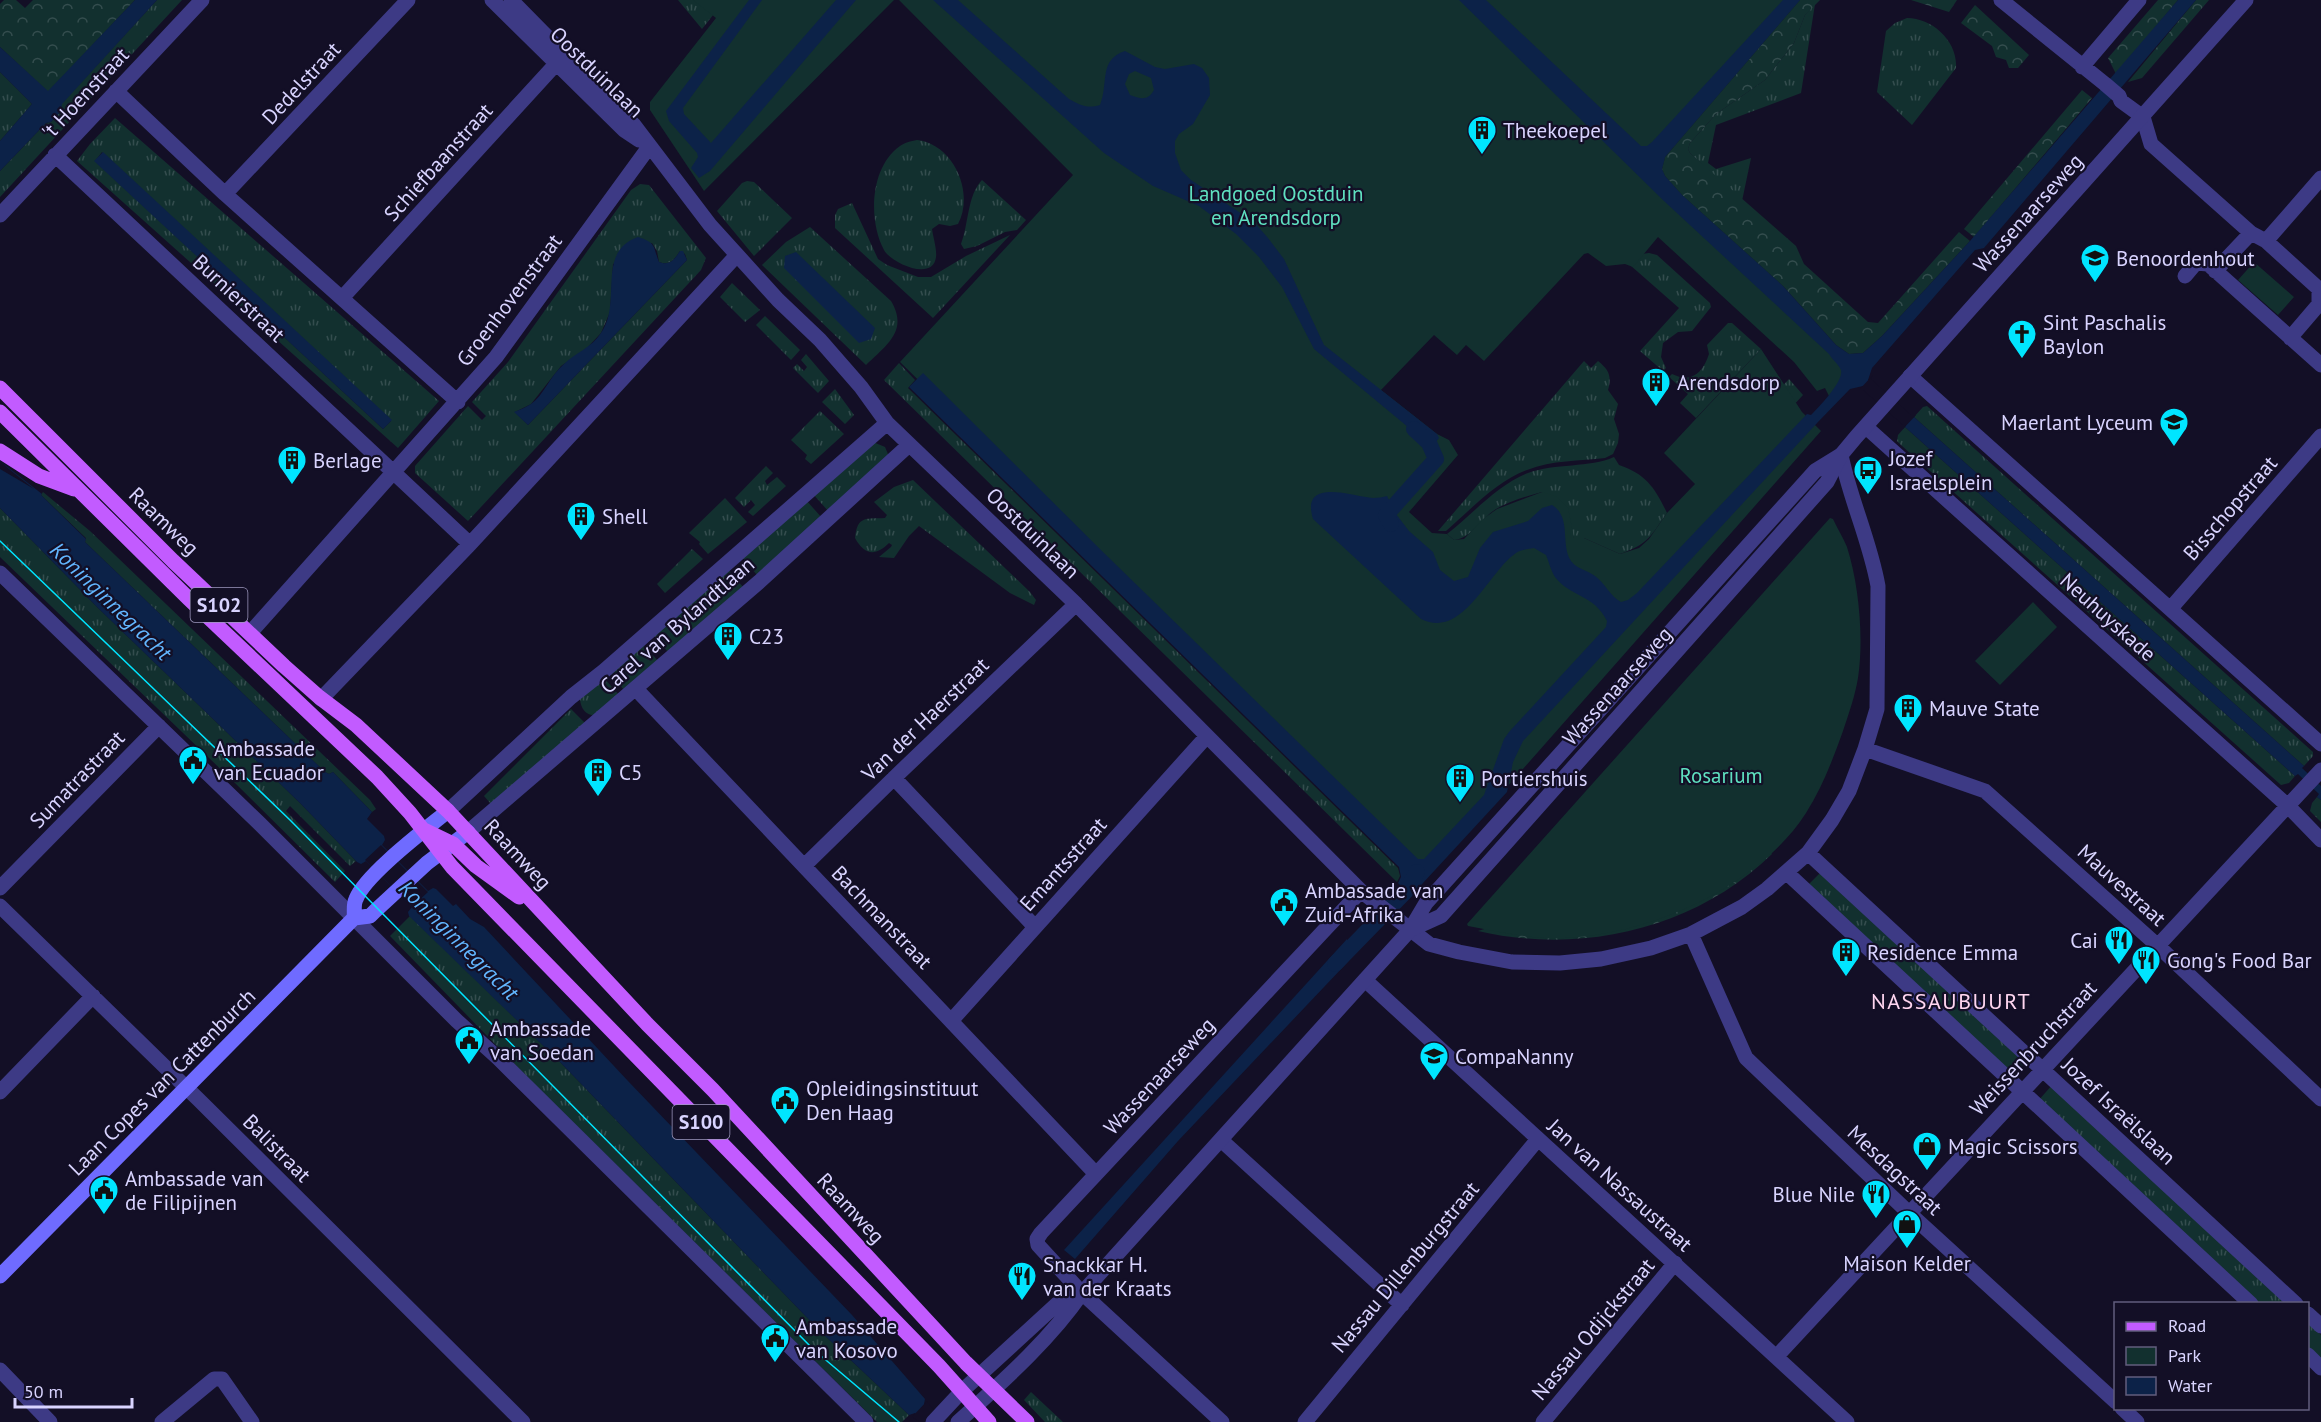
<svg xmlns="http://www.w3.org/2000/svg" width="2321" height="1422" font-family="'PT Sans',sans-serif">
  <defs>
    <pattern id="grass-tufts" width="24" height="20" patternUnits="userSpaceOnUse" patternTransform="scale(1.5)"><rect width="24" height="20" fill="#12302f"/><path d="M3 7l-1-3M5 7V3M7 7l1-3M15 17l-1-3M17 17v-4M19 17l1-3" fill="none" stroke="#344d4e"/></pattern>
    <pattern id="forest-crowns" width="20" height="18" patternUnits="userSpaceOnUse" patternTransform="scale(1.5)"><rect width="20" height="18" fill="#12302f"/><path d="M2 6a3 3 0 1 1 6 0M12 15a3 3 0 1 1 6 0" fill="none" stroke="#344d4e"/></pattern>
  </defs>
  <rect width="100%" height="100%" fill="#130f26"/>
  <path fill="url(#grass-tufts)" fill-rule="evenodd" d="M157,0H182L0,197V171L46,123L51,122L61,111V104Z
    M678,0H725L702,29Z
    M1815,4L1801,93L1716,125L1708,163L1716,169L1751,158L1742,201L1690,153L1688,149L1690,143L1716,114L1765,80L1794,43L1805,15Z
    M1907,18C1932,18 1958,41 1956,68L1912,125L1877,92L1886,31L1895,23Z
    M0,72L32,104L0,141Z
    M115,118L439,401L398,448L77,161L90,144ZM102,152L391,420V421L383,429L95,161Z
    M917,140C953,144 975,192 958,224L950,226L939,224L932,229C933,237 937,249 936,257C933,282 891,263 884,250C868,220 870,167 900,146C904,143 911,141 917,140Z
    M982,180L1026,220L1017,230L1005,232L977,246L964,249L961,244C969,223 967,196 982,180Z
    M747,181L754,182L792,218L754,256L717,211L742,183Z
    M640,184L649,185L706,258L701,270L468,521L415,473V466L468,406L482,420L486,416L472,402L508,362L631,190ZM652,243L657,251L659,262C670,266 674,260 680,251L685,254L687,260L528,425L515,412L531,404L561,366L585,350L601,333L610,312L613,264Z
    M852,203L878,259L887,265L918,277H931L966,256L1010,235L933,318L835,228V215L838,209Z
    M810,227L891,301C909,331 886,345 866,365L762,265L786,242Z
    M1649,253L1657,255L1710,303L1711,307L1692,331L1678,332L1663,343L1661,357L1666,368L1663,371L1640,351L1679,308L1630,265L1642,254Z
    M732,283L760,310L745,322L720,297Z
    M765,316L800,350L791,360L756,325Z
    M1728,323H1732L1761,349L1696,418L1680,403L1688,394L1669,377L1672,374C1692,384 1703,372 1709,354L1707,345Z
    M806,354L829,381L818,393L793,368L797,364L804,371L807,367L801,360Z
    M1584,361L1591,368L1598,361C1609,370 1612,376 1608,390L1618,404L1614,419L1619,434L1618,443L1613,454L1605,458C1580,461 1552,460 1527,470C1497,481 1470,510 1446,531H1438Z
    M899,363L915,380L908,388L1398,868L1400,876L1397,882L884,380Z
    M1789,379L1803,395L1791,408L1775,394Z
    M835,389L854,415L845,424L822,402Z
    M1927,406L2313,752V756L2304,766L1914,417L1923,407Z
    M820,411L844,434L811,464L805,459L807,455L791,440Z
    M1905,427L2295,776L2289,783L2281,785L1901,445L1897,441L1898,435Z
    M873,442L885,447L890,459L829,512L813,494Z
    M1614,457L1619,465C1646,474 1655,488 1667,513C1650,537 1648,544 1620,554L1584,538H1574L1542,492C1527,496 1510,501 1496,509C1480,519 1472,538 1454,540L1447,534C1473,514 1497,485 1528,473C1555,463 1590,468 1614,457Z
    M766,466L773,473L765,481L767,485L777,477L786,486L753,516L748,512L755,505L751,500L744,507L735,498Z
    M913,480L1030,592L1036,600L1034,605L1010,593L919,526L909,536L894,558L879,557L891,547L892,545L889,543C876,556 865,556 855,538C857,515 867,519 885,518L887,515L874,502L894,487Z
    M43,492L90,531L370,800L376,809L372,812L333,772L329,774L325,772L85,542L86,538L41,495Z
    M725,498L747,522L708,554L699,544L700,542L689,533Z
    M806,500L822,518L757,575L742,557Z
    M0,508L97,607L300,803L356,861L350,866L290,806L286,811L345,871L335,882L233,781L0,557Z
    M692,549L703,559L665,593L657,584Z
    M728,569L743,587L668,652L653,635Z
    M643,644L658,661L624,690L609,673Z
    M604,678L619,695L595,716C585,714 581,709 580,699Z
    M571,709L585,723L491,804L484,796Z
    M2317,797L2321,800V822L2310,811L2312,803Z
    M1822,871L2027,1061L2013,1076L1808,885Z
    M410,916L560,1062L821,1332L909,1415L902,1422H877L530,1080L390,936Z
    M2053,1084L2288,1303H2258L2038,1101Z
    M2308,1322L2321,1335V1361L2308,1349Z
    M1031,1392L1063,1422H1045L1024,1400Z"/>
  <path fill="url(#forest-crowns)" d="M4,0H16L25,8L33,0H135L48,92L0,47V4Z
    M1800,0H1820L1805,15L1794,43L1765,80L1716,114L1690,143L1688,149L1690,153L1796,246L1804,264L1868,322L1878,323L1959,232L1970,241L1882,336L1863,353L1849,354L1836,345L1783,286L1682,195L1665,176L1662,169L1665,157Z
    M1911,0H1957L1949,12Z
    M2158,0H2178L2116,74L2108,58Z
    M2196,0H2209L2142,78L2128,82Z
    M1975,5L2029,55L2018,68H2009L2006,60L1996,57L1992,46L1961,23Z
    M2082,90L2092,98L1974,237L1964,229Z
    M1770,852L1772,854C1695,929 1581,955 1478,931L1516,919Z"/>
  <path fill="#12302f" d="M693,0H894L704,191L650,110V102L716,18Z
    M899,0H1800L1665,157L1662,169L1665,176L1682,195L1783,286L1849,375L1829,396L1825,388L1817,391L1794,362L1658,237L1633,267L1625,264L1606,266L1588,253L1584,254L1484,361L1466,345L1457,355L1434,335L1381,390L1437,434L1449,440L1458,455L1409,512L1432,533L1447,534L1454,540L1464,539L1483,519L1497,509L1542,492L1557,497L1568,508L1574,538H1584L1620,554L1639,548L1649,539L1667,513L1695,484L1664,453L1761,349L1802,412L1821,431L1411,896L1400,886L1407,862L900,362L1073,175Z
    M2254,262L2294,297L2278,315L2238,280Z
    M1830,518L1833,519C1837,528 1843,537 1847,547C1859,585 1864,638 1858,678C1855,696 1849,713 1843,731C1833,759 1822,788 1806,813C1756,891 1635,942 1544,938C1518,936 1493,931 1468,926L1467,924Z
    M2033,602L2057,627L2000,685L1975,661Z"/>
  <path fill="#0c2248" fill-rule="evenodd" d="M135,0H157L62,104L61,111L51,122L46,123L0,171V141L32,104L0,72V47L48,91Z
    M749,0H762L683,108L684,114L711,143L836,0H856L710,171L699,178L691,168L698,157L697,153L669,121L666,111Z
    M933,0H958L1069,99C1080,105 1087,109 1100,105C1109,83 1098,60 1125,51L1155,67L1165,69L1194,64L1202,68L1209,78L1210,95L1193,124L1179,134L1175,141V153L1181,170L1191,180L1254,222L1268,238L1284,259L1324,345L1437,434L1439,438L1432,447L1314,349L1282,287L1259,257L1236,234L1199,206L1153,186L1104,153ZM1135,71L1151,78L1154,90C1148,101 1141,99 1130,95L1125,84L1129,74Z
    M1459,0H1486L1641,146H1647L1652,142L1783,0H1800L1665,157L1662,169L1665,176L1682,195L1783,286L1836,345L1849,354L1863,353L1882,336L1970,241L2178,0H2196L1984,248L1975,250L1872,368L1868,380L1911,419L1914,417L2304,766L2302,768L2321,786V800L2317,797L2319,794L2298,774L2295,776L1905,427L1906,425L1863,386L1850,389L1818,422L1523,741L1513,762L1507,792L1411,896L1398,883L1401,877L1399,867L909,387L923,373L1104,553L1418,859H1424L1484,795L1504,739L1509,732L1606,627L1607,621C1595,595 1569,596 1555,577C1551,571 1549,562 1546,555L1534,548C1528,549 1520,550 1516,553C1488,572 1463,640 1421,619L1313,519C1300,476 1354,497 1373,498C1378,498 1383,497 1387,496L1396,514L1409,531L1433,552L1440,570L1454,581L1468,577L1480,548L1493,532L1528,521L1542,508L1552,505C1572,517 1560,544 1571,561C1577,569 1587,570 1595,576C1605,583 1610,596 1621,602L1628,600L1637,593L1807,414L1811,415C1819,407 1844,381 1841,370C1839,365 1832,359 1829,354L1664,201Z
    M103,152L392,420L383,429L94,161Z
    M638,237C657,243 653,247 659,262C670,266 674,260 680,251H683L687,260L528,425L514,412C520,410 526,407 531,404C544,395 550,376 563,365C575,353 591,348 601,333C623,302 595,252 638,237Z
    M796,252L875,328L871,339L859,343L784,268L785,256Z
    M0,461L42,494L41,495L86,539L85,542L325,772L329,774L333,772L372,812L367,819L384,836L385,840L382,845L428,891L433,888L436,889L453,906L456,904L470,919L484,927L628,1081L852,1315L925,1399L924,1404L943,1422H924L915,1413L909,1415L821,1332L560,1062L409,916L408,912L412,907L366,861L361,864L357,862L300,803L98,608L0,508Z
    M1347,939L1351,958L1343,967L1178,1141L1075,1259L1064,1250Z"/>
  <path fill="#130f26" d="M1873,375L1871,379L1911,415H1916L1903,429V425L1863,390H1859Z
    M0,461L9,469L34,489L0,469Z
    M381,845L428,892L412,907L365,860Z
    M927,1401L928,1403L946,1422H920L912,1417Z"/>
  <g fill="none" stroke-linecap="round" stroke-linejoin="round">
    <path stroke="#0c2248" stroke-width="16" d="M1391,524L1386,515L1436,459L1429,443L1414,429
      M1335,964L1406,891L1417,872"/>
    <path stroke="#3d3a85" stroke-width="15" d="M492,0L624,130L639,140
      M511,0L634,125L710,225L778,300L820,340L861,387L887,423L1076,604L1361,891L1429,944L1459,952L1512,962L1560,963L1601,959L1651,948L1691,934L1742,907L1767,889L1808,853L1832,820L1849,791L1865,749L1877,709L1878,586C1870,541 1850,499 1841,455
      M2001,0L2105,84L2119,96L2121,101L2143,117L2151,144L2251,233L2266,241L2319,289V304L2290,338
      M2082,67L2139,0
      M116,91L225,194L458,402
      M55,155L470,544
      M225,194L408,0
      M0,215L202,0
      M2266,241L2321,178
      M2215,271L2251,233
      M2185,276L2196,263L2208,264L2321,365
      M342,298L566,53
      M1910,376L2321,744
      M1866,427L2289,807L2321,840
      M0,573L260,824L457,1021L498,1058L866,1422
      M2171,608L2321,436
      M250,633L496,357L649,147
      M636,689L1096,1174
      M321,699L470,544L737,255
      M1865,749L1985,791L2158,946L2321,1099
      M894,778L1035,927
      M448,811L571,697L604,671L887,423
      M468,832L759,582L909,445
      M1808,853L2296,1304
      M804,866L894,778L1076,604
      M1787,873L2251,1304
      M0,888L159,726
      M0,906L199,1100L523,1422
      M1691,934L1746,1058L1909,1213L2116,1402
      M1365,980L1847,1422
      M951,1021L1207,736
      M0,1092L93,996
      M1221,1140L1402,1305
      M2308,1314L2321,1326
      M2308,1355L2321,1368
      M1777,1356L2321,770
      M0,1370L50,1422
      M2122,1408L2137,1422
      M162,1422L214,1379H222L252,1422
      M1222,1422L1082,1293L1038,1245L1037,1239L1041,1233L1361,891
      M1305,1422L1538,1139
      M1543,1422L1675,1263"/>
    <path stroke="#3d3a85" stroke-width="15" d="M1410,930L1441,916L1827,482L1841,455L1856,437L2246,0
      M933,1422L962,1391L1057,1304L1082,1293
      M958,1422C1002,1382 1048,1342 1082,1293L1410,930L1426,903L1815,471L1841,455"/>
    <path stroke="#6f6bff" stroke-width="15" d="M354,918C355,912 353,905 356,899C365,875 426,829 448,811
      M0,1276L354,918L370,916L375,911L427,863L468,832"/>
    <path stroke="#c25bff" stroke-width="15" d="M0,388L173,561L284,666L319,697L356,725L448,811L647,1024L713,1090L966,1363L1027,1422
      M0,412L189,599L377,777L410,813L452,867L939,1366L989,1422
      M0,451L39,476L74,489
      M424,830L453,844L476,866L519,897"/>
    <path stroke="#00e5ff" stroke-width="1.5" d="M0,541L290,820L814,1350L899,1422"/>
  </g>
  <defs>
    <g id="building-pin" transform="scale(1.5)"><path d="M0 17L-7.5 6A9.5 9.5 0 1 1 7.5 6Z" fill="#00e5ff" stroke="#130f26"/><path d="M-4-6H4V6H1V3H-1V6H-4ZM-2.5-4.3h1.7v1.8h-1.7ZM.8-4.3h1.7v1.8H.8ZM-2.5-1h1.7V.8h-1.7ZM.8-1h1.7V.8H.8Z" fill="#111"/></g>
    <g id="school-pin" transform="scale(1.5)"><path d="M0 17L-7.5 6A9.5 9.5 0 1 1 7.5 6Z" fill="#00e5ff" stroke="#130f26"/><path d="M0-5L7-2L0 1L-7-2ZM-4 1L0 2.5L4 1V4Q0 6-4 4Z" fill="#111"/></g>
    <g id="church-pin" transform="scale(1.5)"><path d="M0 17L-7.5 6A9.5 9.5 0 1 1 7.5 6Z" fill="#00e5ff" stroke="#130f26"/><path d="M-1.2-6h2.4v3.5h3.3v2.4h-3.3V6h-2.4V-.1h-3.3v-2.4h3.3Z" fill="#111"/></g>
    <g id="bus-pin" transform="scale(1.5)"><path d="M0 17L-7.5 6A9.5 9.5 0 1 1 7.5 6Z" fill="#00e5ff" stroke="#130f26"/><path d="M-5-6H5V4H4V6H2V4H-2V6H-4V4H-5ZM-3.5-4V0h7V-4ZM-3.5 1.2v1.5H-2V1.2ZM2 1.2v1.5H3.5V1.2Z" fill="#111"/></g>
    <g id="civic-pin" transform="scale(1.5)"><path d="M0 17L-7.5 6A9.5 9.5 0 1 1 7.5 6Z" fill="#00e5ff" stroke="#130f26"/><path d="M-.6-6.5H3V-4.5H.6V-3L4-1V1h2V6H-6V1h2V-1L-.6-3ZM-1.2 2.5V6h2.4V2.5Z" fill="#111"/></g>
    <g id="restaurant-pin" transform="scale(1.5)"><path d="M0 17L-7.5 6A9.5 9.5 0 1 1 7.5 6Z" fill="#00e5ff" stroke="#130f26"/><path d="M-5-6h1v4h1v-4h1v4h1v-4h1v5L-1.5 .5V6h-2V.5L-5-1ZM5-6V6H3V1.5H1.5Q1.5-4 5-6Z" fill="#111"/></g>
    <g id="shop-pin" transform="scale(1.5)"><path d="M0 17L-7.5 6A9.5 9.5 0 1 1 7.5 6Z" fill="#00e5ff" stroke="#130f26"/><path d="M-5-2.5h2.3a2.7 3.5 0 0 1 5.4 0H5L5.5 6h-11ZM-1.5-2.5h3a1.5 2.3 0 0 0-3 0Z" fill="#111"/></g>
  </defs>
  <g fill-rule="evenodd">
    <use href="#building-pin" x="1482" y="130"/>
    <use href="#school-pin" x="2095" y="258"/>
    <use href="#church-pin" x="2022" y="334"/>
    <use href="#building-pin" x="1656" y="382"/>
    <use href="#school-pin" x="2174" y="422"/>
    <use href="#building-pin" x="292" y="460"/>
    <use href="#bus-pin" x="1868" y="470"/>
    <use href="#building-pin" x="581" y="516"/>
    <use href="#building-pin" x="728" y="636"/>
    <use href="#building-pin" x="1908" y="708"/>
    <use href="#civic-pin" x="193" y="760"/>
    <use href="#building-pin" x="598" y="772"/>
    <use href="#building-pin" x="1460" y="778"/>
    <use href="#civic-pin" x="1284" y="902"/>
    <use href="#restaurant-pin" x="2119" y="940"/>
    <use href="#building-pin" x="1846" y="952"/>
    <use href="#restaurant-pin" x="2146" y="960"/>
    <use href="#civic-pin" x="469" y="1040"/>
    <use href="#school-pin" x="1434" y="1056"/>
    <use href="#civic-pin" x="785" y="1100"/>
    <use href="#shop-pin" x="1927" y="1146"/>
    <use href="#civic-pin" x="104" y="1190"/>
    <use href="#restaurant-pin" x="1876" y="1194"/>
    <use href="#shop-pin" x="1907" y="1224"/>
    <use href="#restaurant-pin" x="1022" y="1276"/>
    <use href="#civic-pin" x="775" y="1338"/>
  </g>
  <g text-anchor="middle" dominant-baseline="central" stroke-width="4.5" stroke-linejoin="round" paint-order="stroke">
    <g fill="#130f26" stroke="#9e99be" stroke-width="1.5">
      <rect x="190.5" y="588" width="57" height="34" rx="4.5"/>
      <rect x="672.5" y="1105" width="57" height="34" rx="4.5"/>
    </g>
    <g font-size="20" font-weight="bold" fill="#d9d4ff">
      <text x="219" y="605">S102</text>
      <text x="701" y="1122">S100</text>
    </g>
    <g font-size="21" fill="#d9d4ff" stroke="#130f26">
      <text transform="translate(597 72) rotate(44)">Oostduinlaan</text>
      <text transform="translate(301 83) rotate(-47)">Dedelstraat</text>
      <text transform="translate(85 93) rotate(-47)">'t Hoenstraat</text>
      <text transform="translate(438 162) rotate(-48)">Schiefbaanstraat</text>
      <text transform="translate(2028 213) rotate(-48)">Wassenaarseweg</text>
      <text transform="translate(239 298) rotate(43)">Burnierstraat</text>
      <text transform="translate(509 300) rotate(-53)">Groenhovenstraat</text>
      <text transform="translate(2230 508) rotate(-49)">Bisschopstraat</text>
      <text transform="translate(164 521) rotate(44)">Raamweg</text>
      <text transform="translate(1033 533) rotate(44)">Oostduinlaan</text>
      <text transform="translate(2108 617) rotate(42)">Neuhuyskade</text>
      <text transform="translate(677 625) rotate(-41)">Carel van Bylandtlaan</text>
      <text transform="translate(1617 686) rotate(-48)">Wassenaarseweg</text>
      <text transform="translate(925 719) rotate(-44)">Van der Haerstraat</text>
      <text transform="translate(77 779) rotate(-46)">Sumatrastraat</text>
      <text transform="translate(518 854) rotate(47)">Raamweg</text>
      <text transform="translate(1063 864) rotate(-48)">Emantsstraat</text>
      <text transform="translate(2122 885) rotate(42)">Mauvestraat</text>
      <text transform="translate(882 917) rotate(46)">Bachmanstraat</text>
      <text transform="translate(2033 1048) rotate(-47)">Weissenbruchstraat</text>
      <text transform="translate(1159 1076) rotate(-47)">Wassenaarseweg</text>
      <text transform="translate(162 1082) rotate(-45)">Laan Copes van Cattenburch</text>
      <text transform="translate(2119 1111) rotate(43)">Jozef Israëlslaan</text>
      <text transform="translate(277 1148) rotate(45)">Balistraat</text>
      <text transform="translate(1895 1170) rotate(43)">Mesdagstraat</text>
      <text transform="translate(1620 1185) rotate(42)">Jan van Nassaustraat</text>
      <text transform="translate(851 1208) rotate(47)">Raamweg</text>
      <text transform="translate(1405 1267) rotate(-50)">Nassau Dillenburgstraat</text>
      <text transform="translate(1593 1329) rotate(-50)">Nassau Odijckstraat</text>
    </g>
    <g font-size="21" fill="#d9d4ff" stroke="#130f26" text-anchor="start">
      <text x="1503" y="130">Theekoepel</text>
      <text x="2116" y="258">Benoordenhout</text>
      <text x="2043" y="322">Sint Paschalis<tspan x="2043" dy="24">Baylon</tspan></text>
      <text x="1677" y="382">Arendsdorp</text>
      <text x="2153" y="422" text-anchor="end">Maerlant Lyceum</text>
      <text x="1889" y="458">Jozef<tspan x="1889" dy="24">Israelsplein</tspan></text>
      <text x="313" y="460">Berlage</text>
      <text x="602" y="516">Shell</text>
      <text x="749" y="636">C23</text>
      <text x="1929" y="708">Mauve State</text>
      <text x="214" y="748">Ambassade<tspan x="214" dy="24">van Ecuador</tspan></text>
      <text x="619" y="772">C5</text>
      <text x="1481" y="778">Portiershuis</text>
      <text x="1305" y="890">Ambassade van<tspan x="1305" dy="24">Zuid-Afrika</tspan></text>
      <text x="2098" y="940" text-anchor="end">Cai</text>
      <text x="1867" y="952">Residence Emma</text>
      <text x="2167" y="960">Gong's Food Bar</text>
      <text x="490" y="1028">Ambassade<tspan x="490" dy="24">van Soedan</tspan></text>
      <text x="1455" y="1056">CompaNanny</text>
      <text x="806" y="1088">Opleidingsinstituut<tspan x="806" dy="24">Den Haag</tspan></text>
      <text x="1948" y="1146">Magic Scissors</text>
      <text x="125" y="1178">Ambassade van<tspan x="125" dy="24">de Filipijnen</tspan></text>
      <text x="1855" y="1194" text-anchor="end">Blue Nile</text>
      <text x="1907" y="1263" text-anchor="middle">Maison Kelder</text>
      <text x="1043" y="1264">Snackkar H.<tspan x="1043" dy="24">van der Kraats</tspan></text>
      <text x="796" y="1326">Ambassade<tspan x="796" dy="24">van Kosovo</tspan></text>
    </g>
    <g font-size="21" fill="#5fe0c0" stroke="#130f26">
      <text x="1276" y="193">Landgoed Oostduin<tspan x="1276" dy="24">en Arendsdorp</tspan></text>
      <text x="1721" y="775">Rosarium</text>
    </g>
    <g font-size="22" font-style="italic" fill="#62b6ff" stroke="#130f26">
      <text transform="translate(111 601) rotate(44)">Koninginnegracht</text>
      <text transform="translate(459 940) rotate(45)">Koninginnegracht</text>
    </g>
    <g font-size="22" letter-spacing="1.5" fill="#ffd6f0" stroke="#130f26">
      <text x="1951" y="1001">NASSAUBUURT</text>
    </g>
  </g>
  <rect x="2114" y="1302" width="195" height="108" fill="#130f26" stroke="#625e7d" stroke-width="1.5"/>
  <rect x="2126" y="1322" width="30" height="9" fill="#c25bff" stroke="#625e7d" stroke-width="1.5"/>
  <text x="2168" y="1332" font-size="18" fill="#d9d4ff">Road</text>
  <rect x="2126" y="1347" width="30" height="18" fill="#12302f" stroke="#625e7d" stroke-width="1.5"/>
  <text x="2168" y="1362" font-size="18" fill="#d9d4ff">Park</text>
  <rect x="2126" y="1377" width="30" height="18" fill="#0c2248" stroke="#625e7d" stroke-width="1.5"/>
  <text x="2168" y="1392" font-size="18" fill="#d9d4ff">Water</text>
  <path d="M15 1398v9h117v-9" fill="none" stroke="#d9d4ff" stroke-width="3"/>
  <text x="24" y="1398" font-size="18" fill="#d9d4ff" stroke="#130f26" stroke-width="4.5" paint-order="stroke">50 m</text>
</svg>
